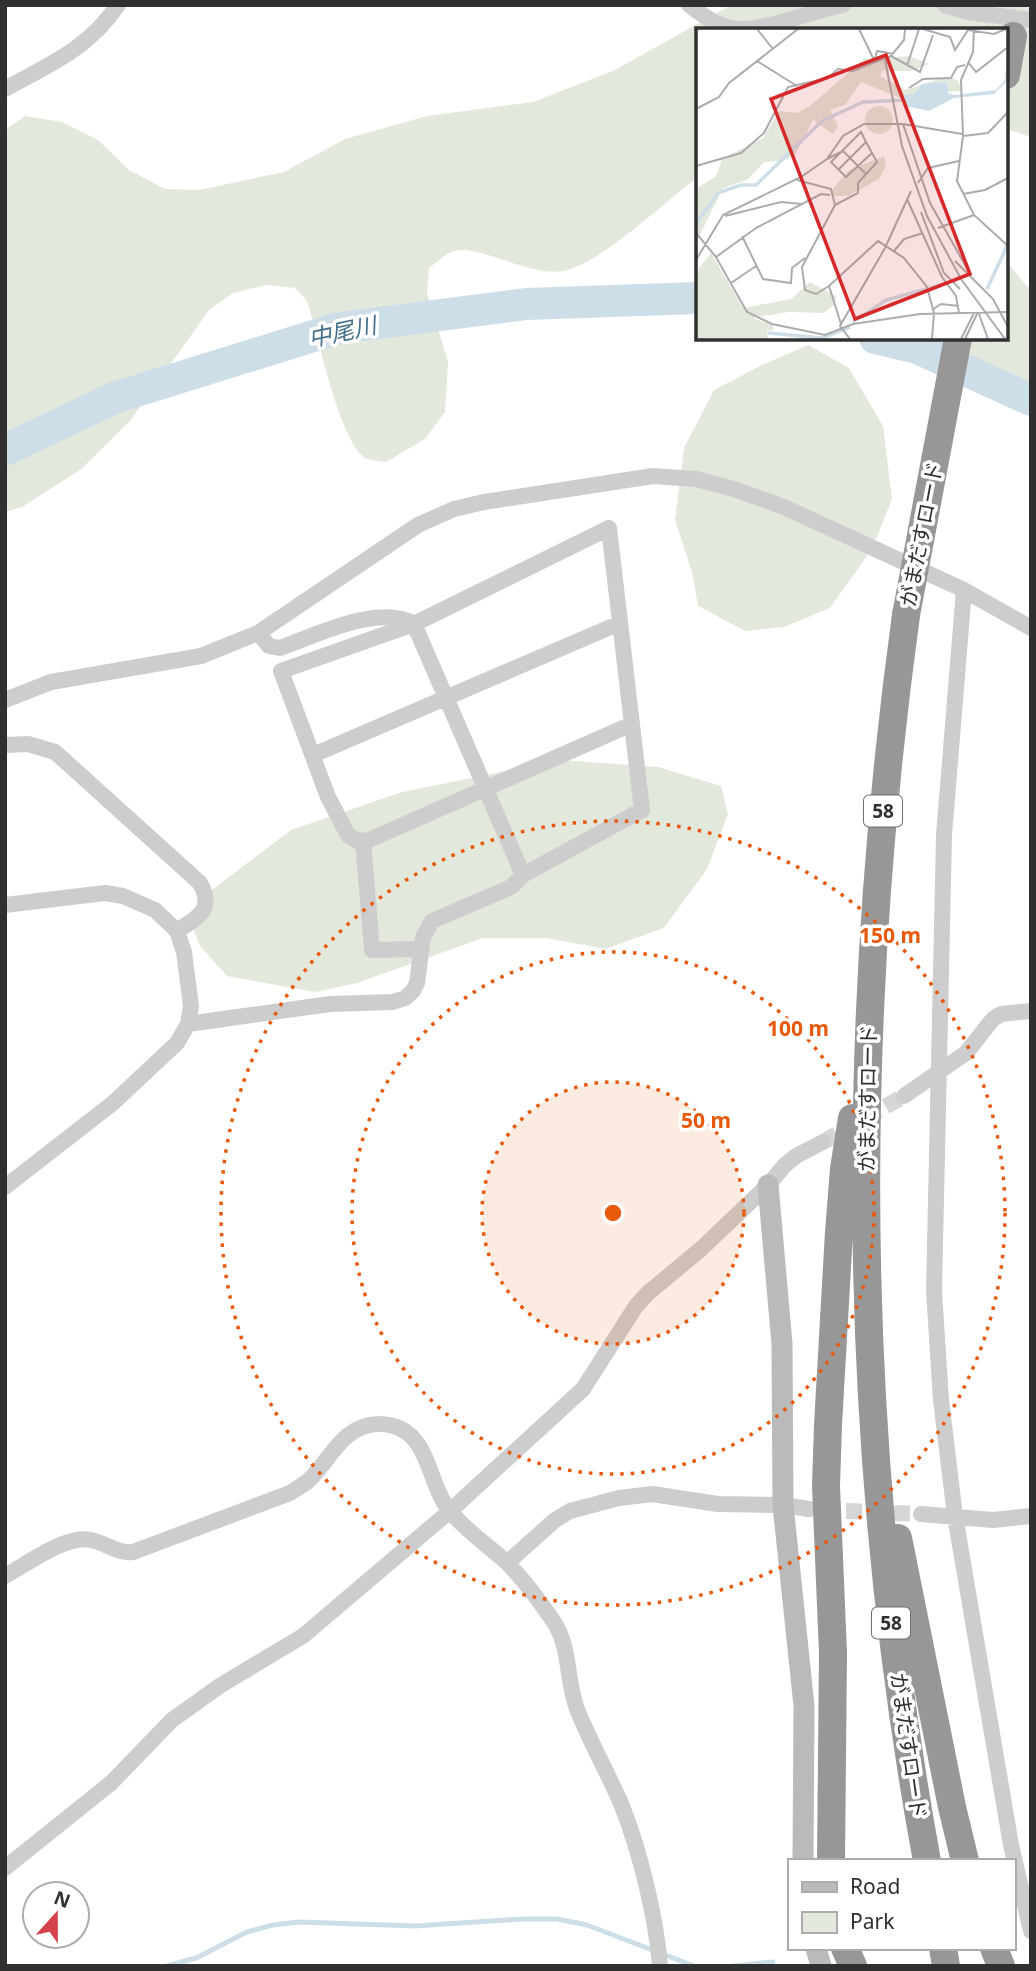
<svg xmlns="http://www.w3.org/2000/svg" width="1036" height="1971" font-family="'Noto Sans','Noto Sans JP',sans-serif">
  <rect width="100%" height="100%" fill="#fff"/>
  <path fill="#e3e8dc" d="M731,5H1022L1031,9V137L1006,129V30H698V177C664,202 605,260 567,270C531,280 477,241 451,252C443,256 436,263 429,268L427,293L448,362L445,412L425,439L386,462C380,461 370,461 365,458C339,440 318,334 307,301L295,288L266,285L233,293L209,310L130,421L80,470L22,507L5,512V130L25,116L62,122L98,140L129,170L165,189L199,190L284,172L345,139L427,116L533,102L615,70Z
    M1006,261L1031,291V410L1003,392L941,338H1006Z
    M808,345L849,368L883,426L892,499L872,549L830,608L784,627L745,631L698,606L692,572L675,520L684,448L714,390L762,365Z
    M560,760L658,767L721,786L728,814L707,869L664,928L605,949L546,938H483L357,983L315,992L227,976L200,946L191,923L209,892L291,830L402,792Z"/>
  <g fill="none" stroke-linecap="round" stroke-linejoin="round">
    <path stroke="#cddee9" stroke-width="5" d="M167,1966L196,1958L247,1932L273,1925L299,1922L415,1926L522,1919H557L587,1925L694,1966
      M732,1966L773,1962"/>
    <path stroke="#cddee9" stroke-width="32" d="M875,338L917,348L1031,400
      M5,450L114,398L339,328L526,304L698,298"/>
    <path stroke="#d6d6d6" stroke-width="16" stroke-dasharray="16 8" stroke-linecap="butt" d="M823,1142L904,1096
      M822,1510L921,1514"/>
    <path stroke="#cdcdcd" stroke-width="16" d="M689,5C702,15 716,25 732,28C759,34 813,10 843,5
      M945,5L968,12L1031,20
      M5,89C50,64 88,49 118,5
      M964,590L944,835L934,1291L941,1400L955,1516L1011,1845L1031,1931
      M258,633L269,646L280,648C314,636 380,603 414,624L523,875
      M5,700L51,682L201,656L258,633L418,525L454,509L484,502L653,476L696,479L734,489L784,507L964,590L1031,628
      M5,745L28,744L55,752L200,883C215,910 197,918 177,931
      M313,755L620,623
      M363,841L372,950L420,949
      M5,905L105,893L123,896L155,910L177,931L184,952L191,1006L188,1024L177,1043L113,1103L5,1187
      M188,1024L330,1004L393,1002L405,998L413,991L417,983L423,937L432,921L511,887L523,875L642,810L609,528L414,624L281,671L328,797L348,835L357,841L369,840L632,724
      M904,1096L966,1053L993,1019L1001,1014L1031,1011
      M921,1514L993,1520L1031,1516
      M507,1563L555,1520L570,1511L619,1498L652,1494L718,1504L783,1505L809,1509
      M5,1576C27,1564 67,1534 91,1540C106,1543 118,1554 133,1552L290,1493C296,1489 302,1486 308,1481C331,1460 342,1424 380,1424C430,1425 426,1481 449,1510C464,1529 486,1544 504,1560C521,1576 541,1603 554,1622C571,1649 566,1680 577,1709C590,1742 608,1773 622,1806C640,1852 656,1916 660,1966
      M5,1868L111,1783L172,1720L221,1685L303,1636L450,1511L583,1389L636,1306L648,1293L701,1249L768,1185L785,1165L796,1156L823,1142"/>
    <path stroke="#bababa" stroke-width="21" d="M768,1185L782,1344L783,1505L804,1706L803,1861
      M816,1948L821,1966"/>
    <path stroke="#979797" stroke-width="28" d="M1006,75L1013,36
      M906,615C849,1030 851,1448 927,1861
      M898,1538L952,1807L965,1861
      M831,1861L833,1653L826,1486L828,1425L839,1232L844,1169L852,1118
      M845,1948L853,1966
      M943,1948L946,1966
      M994,1948L1001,1966"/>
    <path stroke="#979797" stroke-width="28" d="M906,615L958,338"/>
  </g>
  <circle cx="613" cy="1213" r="131" fill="#e8590c" fill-opacity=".12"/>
  <g fill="none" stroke="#e8590c" stroke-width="3.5" stroke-dasharray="3.5 7">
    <circle cx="613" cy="1213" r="131"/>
    <circle cx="613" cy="1213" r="261"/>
    <circle cx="613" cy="1213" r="392"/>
  </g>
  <g text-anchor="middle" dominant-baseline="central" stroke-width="7" stroke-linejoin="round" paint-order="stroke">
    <g fill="#fff" stroke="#6e6e6e" stroke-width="2">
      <rect x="864" y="795.5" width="38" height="31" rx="5"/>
      <rect x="872" y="1607.5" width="38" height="31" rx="5"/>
    </g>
    <g font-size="19" font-weight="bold" fill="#303030">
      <text x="883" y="811">58</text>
      <text x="891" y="1623">58</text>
    </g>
    <g font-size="21" fill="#303030" stroke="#fff">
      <text transform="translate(921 534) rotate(-79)">がまだすロード</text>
      <text transform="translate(867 1098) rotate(-89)">がまだすロード</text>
      <text transform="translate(909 1746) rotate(82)">がまだすロード</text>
    </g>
    <g font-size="23" font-style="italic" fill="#446f8b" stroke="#fff">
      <text transform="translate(342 331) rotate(-12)">中尾川</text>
    </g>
  </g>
  <g transform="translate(696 28)">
    <rect width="312" height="312" fill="#fff"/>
    <path d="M214,28L233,36L215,43H186L184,48L210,62L252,48L262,53L266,63L245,64L217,75L165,54L149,77L134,82L142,98L137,106L117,92L99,127L87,133L68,134L51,152L27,160L0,215V161L20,148L26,131L67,110L83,83L101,85L114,78L168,31ZM169 92a14 14 0 1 1 28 0a14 14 0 1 1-28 0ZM188,128L190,138L183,151L152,168H137L136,162L153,142ZM15,225L47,280L95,271L114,254L140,268L139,276L128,285L92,284L56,290L77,297L78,302L71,303L72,311H0V244Z" fill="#e3e8dc"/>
    <path d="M311,32V53L298,66L258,70L233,83L209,78L208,67L218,66L226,56L251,54L252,65L258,67L300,62L309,52Z" fill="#cddee9"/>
    <path fill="none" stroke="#cddee9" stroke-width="3.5" d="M0,196L22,165L45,157H60L126,93L167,74L211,72M291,261L311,218M157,294L190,272L245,257M72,305L126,310L154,299"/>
    <path fill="none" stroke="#acacac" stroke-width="2" d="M61,1L77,21M163,1L178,32M227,1L254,9L259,22L272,2L298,6L310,1M278,1L277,24L265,52L267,108L261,153L278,187L312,218M195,28L224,44L237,7M179,31L181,23L198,26M189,32L206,118L231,188L265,251L309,311M61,33L101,58M272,34L280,44L312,19M211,38L223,1M213,60L227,51L255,50L261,39L269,37M0,81L23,69L33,55L102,1M207,96L234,175L272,242M267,108L292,105L312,84M131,131L147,123L170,146M0,138L45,125L68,105L92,59L132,50L142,41L157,43L195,28L208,12L209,1M142,142L170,114M101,152L135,161L139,177L106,239L109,262L120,266L133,258L182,213L208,230L231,259L238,285L236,311M222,155L232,140L263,133M267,166L289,162L312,150M211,171L246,249L260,268L263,285M139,177L162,165V155L181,134L170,114L165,104L135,134L150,149L176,125M225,184L248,245L264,261M29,188L85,174L106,176M242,200L278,187M0,205L20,229L51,284L76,296L129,307L157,296L224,286L312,284M46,208L67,251L95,255L96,240L109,230M198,223L208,211L227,205M20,229L60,200L125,166L134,167M0,232L27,187L105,149L131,131L147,108L168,96H207L266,106M259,233L297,271L312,299M35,255L60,238M133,258L145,296M236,282L245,276L263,278M283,286L292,311M154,311L144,298L189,220L215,163M265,311L278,285M269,311L282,284"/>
    <path fill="#d62828" fill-opacity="0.15" stroke="#d62828" stroke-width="3.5" d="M190,27L274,246L159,291L75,71Z"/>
    <rect width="312" height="312" fill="none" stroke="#303030" stroke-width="3.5"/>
  </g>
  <circle cx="613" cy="1213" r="10" fill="#e8590c" stroke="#fff" stroke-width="3.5"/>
  <g font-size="21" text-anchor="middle" font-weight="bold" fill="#e8590c" stroke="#fff" stroke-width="7" stroke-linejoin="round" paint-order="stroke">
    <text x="890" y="943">150 m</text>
    <text x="798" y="1036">100 m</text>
    <text x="706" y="1128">50 m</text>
  </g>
  <rect width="1036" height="1971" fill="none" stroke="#303030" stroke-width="14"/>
  <rect x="788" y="1859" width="228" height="91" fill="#ffffff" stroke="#acacac" stroke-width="2"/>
  <rect x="802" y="1882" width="35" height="10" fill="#bababa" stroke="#acacac" stroke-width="2"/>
  <text x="850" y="1894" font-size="21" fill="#303030">Road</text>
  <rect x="802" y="1912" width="35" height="21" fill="#e3e8dc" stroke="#acacac" stroke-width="2"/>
  <text x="850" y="1929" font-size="21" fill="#303030">Park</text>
  <g transform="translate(56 1915) rotate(21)"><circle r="33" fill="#ffffff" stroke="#acacac" stroke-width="2"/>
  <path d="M0-5L12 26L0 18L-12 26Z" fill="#d6424c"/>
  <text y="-10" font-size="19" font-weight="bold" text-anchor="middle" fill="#303030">N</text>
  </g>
</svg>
